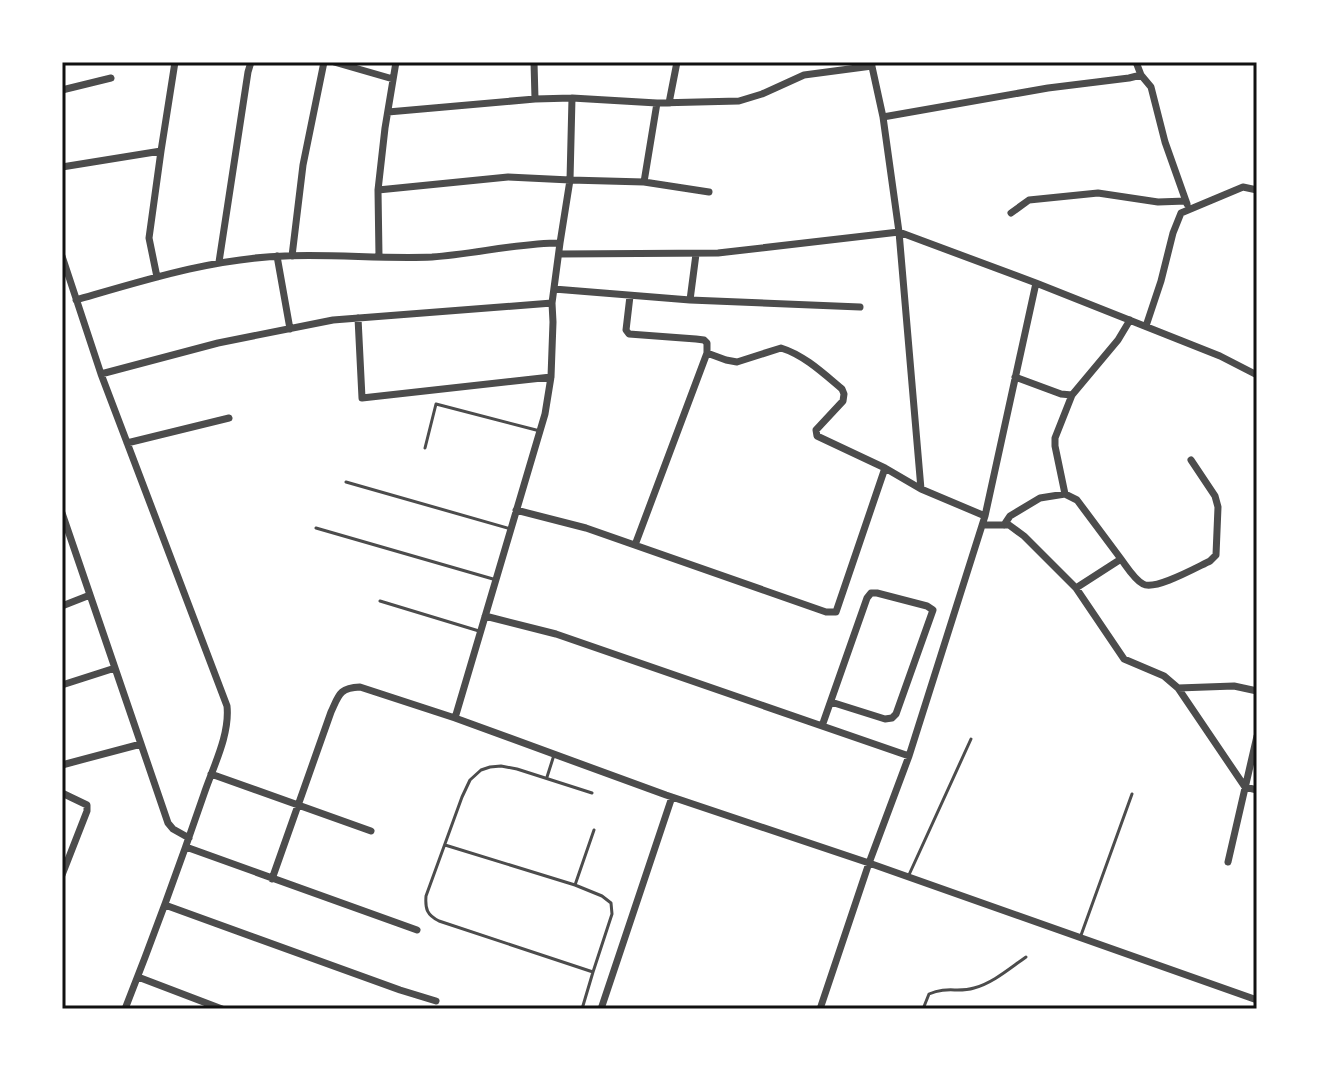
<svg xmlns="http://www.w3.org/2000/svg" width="1319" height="1071" font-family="'Source Sans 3',sans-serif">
  <rect width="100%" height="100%" fill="#fff"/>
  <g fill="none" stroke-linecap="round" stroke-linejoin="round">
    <path stroke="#4c4c4c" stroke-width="3" d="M425,448L436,404L540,431
      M346,482L511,529
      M316,528L493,579
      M380,601L479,631
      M547,777L554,755
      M445,845L575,885L602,896L611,903L612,914L593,972
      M908,877L971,739
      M575,885L594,830
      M1080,938L1132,794
      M582,1009L593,972L439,921C427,915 425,909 426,896L462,797L470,780L481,770L490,767L501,766L517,769L592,793
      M923,1009L929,994C947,986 958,993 974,988C993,983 1010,968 1026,957"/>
    <path stroke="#4c4c4c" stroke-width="7" d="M334,62L393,79
      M534,62L535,99L572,98L570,180L644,182L657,103
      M871,62L883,117L899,232L921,489L985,516
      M1141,75L1151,87L1165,142L1187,204
      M62,90L111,78
      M572,98L657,103L739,101L762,94L804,75L872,66
      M669,103L677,62
      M388,112L535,99
      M883,117L1048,88L1129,78L1141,75L1136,62
      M62,167L161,151L175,62
      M644,182L709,192
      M378,190L508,177L570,180L560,243
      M1011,213L1029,200L1098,193L1158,202L1186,201
      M559,254L718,253L899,232L1036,283L985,516L909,756L869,863L820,1009
      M62,256L101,374L227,706C230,735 213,767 204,794C179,867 153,938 125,1009
      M277,256L290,329
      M292,256L303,165L324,62
      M379,256L378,190L385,128L396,62
      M219,262L248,72L251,62
      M157,277L149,238L161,151
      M1036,283L1220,356L1257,375
      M554,289L690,300L860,307
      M630,296L626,330L629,334L696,339L704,340L707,343V353L635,545
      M76,300C145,280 214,258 285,256C334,254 383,259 432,257C475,254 517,243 560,243L552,303L553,322L551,377L545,414L455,718
      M690,300L696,254
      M358,318L362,398L551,377
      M1146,326L1161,281L1173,233L1181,213L1243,187L1257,190
      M707,353L726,360L737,362L781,348C804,355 824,374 842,389L844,394L843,401L816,430L817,436L885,468
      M101,374L218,343L333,320L552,303
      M1015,377L1061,394L1072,395L1118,340L1130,320
      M127,443L229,418
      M1065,494L1055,446V438L1072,395
      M516,510L586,528L826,612H836L885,468L921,489
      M62,513L141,744
      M983,525H1009L1024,536L1076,588L1124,659L1164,676L1178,688L1245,787L1257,790
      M1004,525L1010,516L1040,498L1065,494L1077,500L1121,559
      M1076,588L1121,559C1127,567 1134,579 1143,584C1155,591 1197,567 1210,561L1216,555L1218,507L1215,496L1191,460
      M62,606L90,595
      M485,616L556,634L909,756
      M62,685L115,668
      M1178,688L1234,686L1257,691
      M822,726L867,598L871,593H877L927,606L933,610L896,714L892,718L885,719L831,702
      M62,765L141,744L168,823L173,829L189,838
      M211,774L371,831
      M62,793L87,805V811L62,875
      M186,847L417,930
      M1228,862L1257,736
      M272,879L331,712C339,695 339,688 360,687L455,718L666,795L869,863L1257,1000
      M165,905L400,990L436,1001
      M138,977L222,1009
      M601,1009L672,797"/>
  </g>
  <rect width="1319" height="1071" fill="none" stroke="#ffffff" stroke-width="128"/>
  <rect x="64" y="64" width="1191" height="943" fill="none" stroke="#111" stroke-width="3"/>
</svg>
